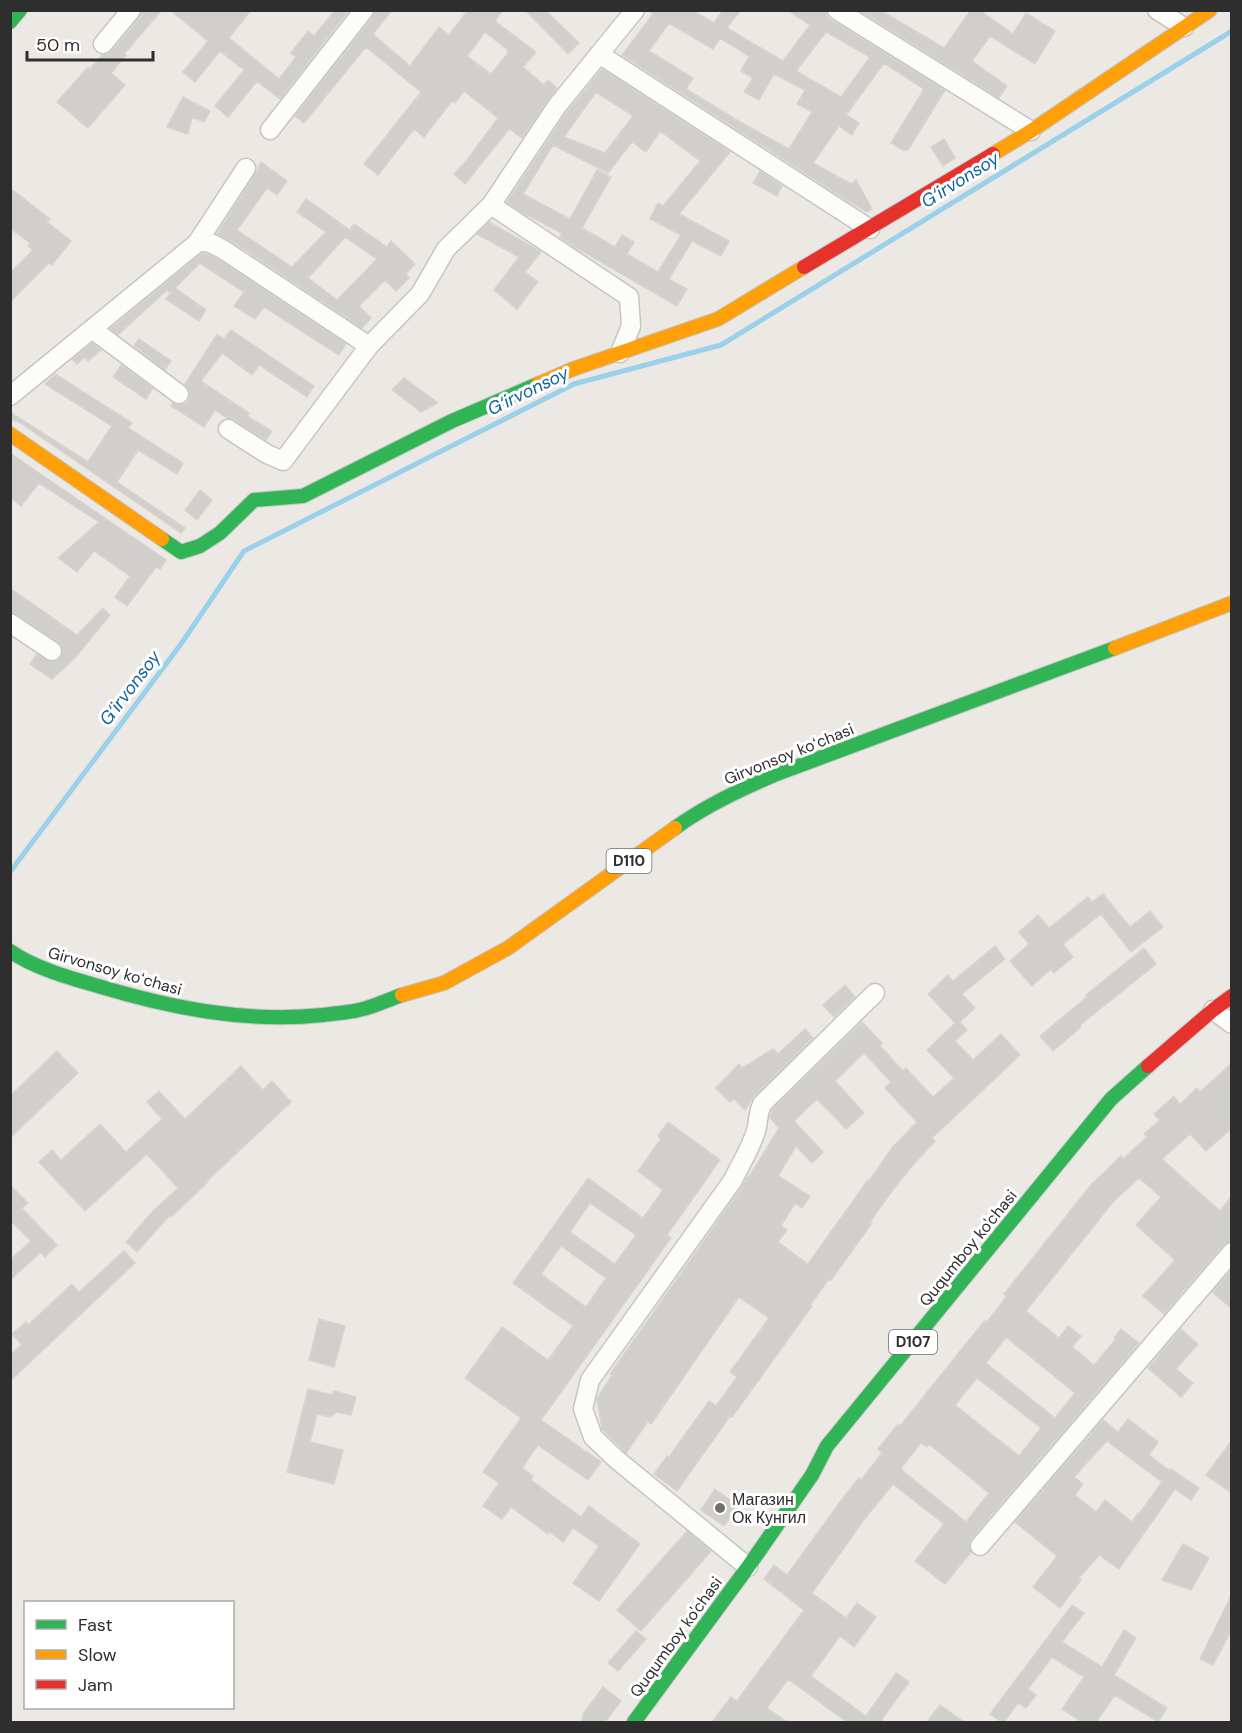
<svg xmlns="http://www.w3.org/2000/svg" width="1242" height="1733" font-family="'DM Sans',sans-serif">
  <rect width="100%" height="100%" fill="#ece9e4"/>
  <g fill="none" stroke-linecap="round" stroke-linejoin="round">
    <path stroke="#9ad0ea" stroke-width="5" d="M10,872L181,644L244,551L574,384L721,345L1232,31"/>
  </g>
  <path fill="#d1cfcb" stroke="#d7d4d0" stroke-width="1.5" fill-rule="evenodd" d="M142,10H162L124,54L126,55L111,73L125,85L88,128L57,102L88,67L90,69L102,55L107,54L112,51L140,17Z
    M170,10H251L229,38L279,79L296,57L291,53L308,31L314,36L335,10H349L280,99L257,81L228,117L215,106L244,70L220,51L195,82L183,72L208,41Z
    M375,10H392L373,34L410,66L439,27L449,35L468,10H503L495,21L536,52L523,67L544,85L548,80L557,88L522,138L509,129L465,184L454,174L467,160L498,118L464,91L455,103L452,101L424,137L414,129L378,175L364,164L421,92L366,47L304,123L295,116L373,17ZM485,32L508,50L507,51L508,53L491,74L467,56Z
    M525,10H545L579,43L568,54Z
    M648,10H692L714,23L723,10H741L727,28L783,61L810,25L787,10H826L827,16L831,20L945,90L908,150H903L891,143L924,89L884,63L846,115L859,123L852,135L839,126L813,163L851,184L856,180L872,209L867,212L848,201L622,55L653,14ZM669,23L713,49L720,38L749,56L741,71L753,78L744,92L759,100L774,74L805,90L797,104L812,112L789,149L740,122L686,89L693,78L649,51ZM826,32L870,57L841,97L796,71Z
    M859,10H880L944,48L971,10H979L1013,34L1026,13L1055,31L1035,64L990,36L972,61L1007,86L999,98Z
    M602,69L730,152L679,214L729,241L721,256L692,241L669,279L687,289L677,306L575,247L560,237L562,233L523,213L507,202L566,113ZM596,92L633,116L605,153L564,137ZM660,131L700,161L663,206L658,203L650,219L681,235L658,272L627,254L634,242L622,235L615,247L582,228L611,177L597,170L570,219L523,194L553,145L608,173L632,142L646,152Z
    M183,97L210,111L204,122L192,117L188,134L167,127Z
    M944,139L955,158L943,166L931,147Z
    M261,162L287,181L277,195L267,188L237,230L292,267L326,232L297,212L306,199L350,230L354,224L387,247L391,241L415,264L406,274L409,278L396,291L385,280L359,306L371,318L362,328L236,244L217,234L255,174ZM347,235L345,237L377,259L337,300L308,278Z
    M760,171L782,186L777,196L753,183Z
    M10,188L50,219L47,222L71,241L52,265L49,263L10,302V273L33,250L28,246L30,243L10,228Z
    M489,222L541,252L525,272L538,282L517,309L494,290L519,257L477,234Z
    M202,253L210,255L224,263L346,344L339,355L264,307L255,319L234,306L244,292L200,263L175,288L206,310L199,321L166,299L172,291L170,293L167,290L118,335L110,329Z
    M231,330L314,386L307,397L259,365L252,375L222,353L201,381L249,413L247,416L272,431L266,440L234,420L227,418L215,410L204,427L171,406L173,403L183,404L188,401L190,396L189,390L185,384L217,334L224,339Z
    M139,339L171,361L165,370L134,346Z
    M92,343L101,350L88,361L85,357L77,364L72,359Z
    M121,365L153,388L146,399L113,377Z
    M55,374L132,423L128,428L183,463L177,474L138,450L117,482L185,528L181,533L19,422L10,419V412L88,462L112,426L45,384Z
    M404,378L438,403L421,412L392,390Z
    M10,453L166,560L160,569L156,567L127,606L115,597L130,576L94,551L77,572L58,558L99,522L39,483L21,506L10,497Z
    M200,490L212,500L197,520L185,510Z
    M10,588L77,635L103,608L110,615L75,658L52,679L30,664L37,654L51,662L57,661L63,652L62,647L58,642L16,614L10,612Z
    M1103,894L1130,927L1150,911L1163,927L1131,952L1101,914L1063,944L1073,957L1054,973L1051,969L1032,986L1010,961L1029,944L1019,932L1038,915L1049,928L1088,897L1092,902Z
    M995,946L1005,959L962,994L975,1008L960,1022L967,1030L955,1041L973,1060L1001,1034L1020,1055L932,1138L935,1141L912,1166L889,1195L870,1222L872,1223L831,1280L829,1279L810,1305L812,1306L732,1417L730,1416L677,1491L654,1474L667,1456L669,1457L709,1401L716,1406L737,1377L730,1372L769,1318L739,1297L651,1424L648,1421L626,1453L602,1429L597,1399L612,1375L610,1374L742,1187L748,1176L749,1177L779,1128L770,1118L772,1110L862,1022L882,1043L880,1046L903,1071L906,1068L933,1097L954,1078L927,1050L955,1023L928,994L948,975L953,981ZM864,1053L891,1082L885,1088L917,1122L892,1148L869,1181L868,1180L808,1264L778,1242L787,1230L781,1226L795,1203L802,1208L810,1196L778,1176L796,1146L812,1163L823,1152L794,1121L817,1099L846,1129L864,1113L835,1081Z
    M1144,948L1156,964L1080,1025L1081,1027L1053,1051L1040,1036L1087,997L1086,995Z
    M845,985L855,997L834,1017L823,1005Z
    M805,1029L813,1038L754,1096L745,1110L734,1099L730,1102L716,1088L739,1064L742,1068L773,1049L778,1054Z
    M57,1051L78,1073L10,1138V1096Z
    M1232,1063V1128L1206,1151L1190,1134L1162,1159L1220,1211L1232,1196V1241L1223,1245L1164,1314L1143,1296L1175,1260L1136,1225L1161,1197L1139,1178L1113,1202L1026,1311L1059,1338L1068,1326L1081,1336L1072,1347L1094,1365L1116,1339L1114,1338L1121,1329L1139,1343L971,1539L969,1545L971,1552L945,1584L915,1561L944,1524L893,1484L863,1521L812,1593L846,1618L857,1603L876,1617L854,1647L840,1636L811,1676L874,1722H847L788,1679L767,1708L787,1722H712L731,1697L737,1701L804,1610L764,1579L774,1565L787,1575L840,1502L859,1478L861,1480L882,1453L878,1449L898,1424L900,1426L985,1320L987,1322L1007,1296L1004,1294L1091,1185L1121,1156L1123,1159L1147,1137L1144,1134L1160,1120L1154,1114L1174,1096L1180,1104L1197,1088L1200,1092ZM1006,1337L1075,1393L1055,1418L986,1363ZM977,1378L1041,1428L1019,1456L955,1405ZM921,1443L927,1447L929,1444L989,1493L966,1522L903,1471L901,1468Z
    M241,1066L263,1090L272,1081L291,1102L207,1181L208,1182L171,1217L169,1216L137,1252L126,1242L153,1211L178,1188L147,1154L85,1211L39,1162L52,1150L61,1160L100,1124L126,1152L162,1119L147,1102L159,1091L185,1119Z
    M668,1122L720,1160L667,1235L671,1238L541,1420L601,1462L588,1480L538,1445L522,1468L533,1476L531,1480L581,1517L589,1506L640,1544L599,1601L573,1583L599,1546L573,1528L563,1542L550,1532L548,1534L511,1507L502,1519L483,1506L499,1483L483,1472L521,1418L465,1378L502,1327L548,1360L573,1326L513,1283L588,1178L643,1218L663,1190L638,1171L661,1139L658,1136ZM590,1203L636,1235L615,1264L570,1232ZM561,1246L606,1278L586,1307L541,1274Z
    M10,1185L28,1203L22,1208L57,1245L45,1257L41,1252L10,1280V1260L31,1241L10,1220Z
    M124,1251L135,1263L10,1381V1355L22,1345L12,1334L26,1322L28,1325L72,1284L79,1292Z
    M1232,1270V1309L1212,1292Z
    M319,1319L345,1326L334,1367L309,1360Z
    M1181,1329L1198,1344L1176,1369L1193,1383L1181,1397L1148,1368Z
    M308,1389L332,1395L334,1391L356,1397L351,1415L337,1412L330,1417L317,1414L310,1442L343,1450L334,1484L287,1472Z
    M1128,1419L1158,1442L1149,1455L1170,1471L1171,1469L1199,1488L1191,1500L1175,1489L1119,1569L1099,1555L1079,1578L1081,1580L1060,1608L1033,1587L1057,1556L1015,1522L1103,1420L1118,1432ZM1107,1441L1162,1482L1139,1514L1138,1513L1132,1522L1105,1500L1096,1512L1075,1495L1083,1484L1074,1477Z
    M1232,1440V1493L1206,1475Z
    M715,1489L738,1506L724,1526L701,1510Z
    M687,1531L711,1551L641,1631L617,1610Z
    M1183,1544L1209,1558L1191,1590L1162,1580Z
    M1232,1594V1629L1213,1665L1200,1659Z
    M1072,1605L1084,1613L1062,1642L1102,1667L1124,1630L1136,1638L1114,1675L1167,1708L1158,1722L1115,1695L1096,1722H1082L1062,1709L1084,1677L1052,1657L1028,1689L1036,1695L1026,1708L1018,1703L1004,1722H1002L990,1714Z
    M636,1631L646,1639L618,1671L608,1663Z
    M896,1673L909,1682L880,1722H875L866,1716Z
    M603,1687L621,1701L605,1722H582L583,1714Z
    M940,1705L964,1722H927Z"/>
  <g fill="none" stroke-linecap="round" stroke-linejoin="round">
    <g stroke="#c5c5c4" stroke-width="21">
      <path id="street" d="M837,10L1031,131
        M1157,10L1184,27
        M103,44L131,10
        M599,54L870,229
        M270,130L364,10
        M491,205L629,297L631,326L620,353
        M197,243L246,168
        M92,329L179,394
        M10,396L197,243C209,239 220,248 230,254L369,346
        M228,429L267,454L283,461L369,346L420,294L446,249L491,205L557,106L635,10
        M10,623L52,651
        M1213,1010L1232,1024
        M980,1546L1232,1252
        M748,1567L616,1459L593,1437L583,1409L590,1380L733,1180C741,1163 753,1145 757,1127C759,1117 757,1116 762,1104L875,993"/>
    </g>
    <g stroke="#c5c5c4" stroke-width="16">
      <path id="fast" d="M10,22L20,10
        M162,539L181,552L200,546L220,533L254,500L303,496L452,421L538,384
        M675,828C705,806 740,790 774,775L1115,648
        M10,951C34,968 70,978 98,986C171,1008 246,1023 323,1015C335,1013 347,1013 359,1010C374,1007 387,1000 402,995
        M634,1722L748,1567L812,1475L827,1446L1111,1099L1148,1066"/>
    </g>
    <g stroke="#c5c5c4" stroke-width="16">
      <path id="slow" d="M993,154L1031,131L1210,10
        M538,384L573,369L718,319L804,267
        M10,434L162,539
        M1115,648L1232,603
        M402,995L444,983L508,948L675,828"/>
    </g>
    <g stroke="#c5c5c4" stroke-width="16">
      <path id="jam" d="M804,267L993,154
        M1148,1066L1213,1010L1232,996"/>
    </g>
    <use href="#street" stroke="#fcfcfb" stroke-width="18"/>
    <use href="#fast" stroke="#30b455" stroke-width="14"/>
    <use href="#slow" stroke="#ff9f0a" stroke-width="14"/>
    <use href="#jam" stroke="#e5322d" stroke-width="14"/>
  </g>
  <circle fill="#706f6e" stroke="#fff" stroke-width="2" cx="720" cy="1508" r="6"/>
  <g text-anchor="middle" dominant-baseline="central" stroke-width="6" stroke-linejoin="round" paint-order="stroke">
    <g fill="#fff" stroke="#6d6d6d" stroke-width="1.5">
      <rect x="606.5" y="849" width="45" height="24" rx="4.5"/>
      <rect x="889" y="1330" width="48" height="24" rx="4.5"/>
    </g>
    <g font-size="15" font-weight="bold" fill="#2e2e2e">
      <text x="629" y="861">D110</text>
      <text x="913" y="1342">D107</text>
    </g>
    <g font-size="16" fill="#2e2e2e" stroke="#fff">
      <text transform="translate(789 754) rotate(-22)">Girvonsoy koʻchasi</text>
      <text transform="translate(115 971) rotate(16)">Girvonsoy koʻchasi</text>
      <text transform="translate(968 1248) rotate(-51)">Ququmboy ko'chasi</text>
      <text transform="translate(676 1637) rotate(-54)">Ququmboy ko'chasi</text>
    </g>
    <g font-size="16" fill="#2e2e2e" stroke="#fff" text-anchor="start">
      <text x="732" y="1499">Магазин<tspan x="732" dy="18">Ок Кунгил</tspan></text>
    </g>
    <g font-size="18" font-style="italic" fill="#10639f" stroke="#fff">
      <text transform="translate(960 180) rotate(-32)">G‘irvonsoy</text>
      <text transform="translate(528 391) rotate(-26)">G‘irvonsoy</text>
      <text transform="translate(130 688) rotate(-53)">G‘irvonsoy</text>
    </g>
  </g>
  <rect width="1242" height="1733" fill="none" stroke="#2e2e2e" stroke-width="24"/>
  <rect x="24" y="1601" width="210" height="108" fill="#ffffff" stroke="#ababab" stroke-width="1.5"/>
  <rect x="36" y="1620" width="30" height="9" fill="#30b455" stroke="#ababab" stroke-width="1.5"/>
  <text x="78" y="1631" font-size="18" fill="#2e2e2e">Fast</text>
  <rect x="36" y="1650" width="30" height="9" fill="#ff9f0a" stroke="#ababab" stroke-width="1.5"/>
  <text x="78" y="1661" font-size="18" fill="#2e2e2e">Slow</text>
  <rect x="36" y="1680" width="30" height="9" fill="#e5322d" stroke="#ababab" stroke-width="1.5"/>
  <text x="78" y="1691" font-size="18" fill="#2e2e2e">Jam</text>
  <path d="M27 51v9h126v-9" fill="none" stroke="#2e2e2e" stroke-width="3"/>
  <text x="36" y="51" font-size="18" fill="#2e2e2e" stroke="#ffffff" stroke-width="4.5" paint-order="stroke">50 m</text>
</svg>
